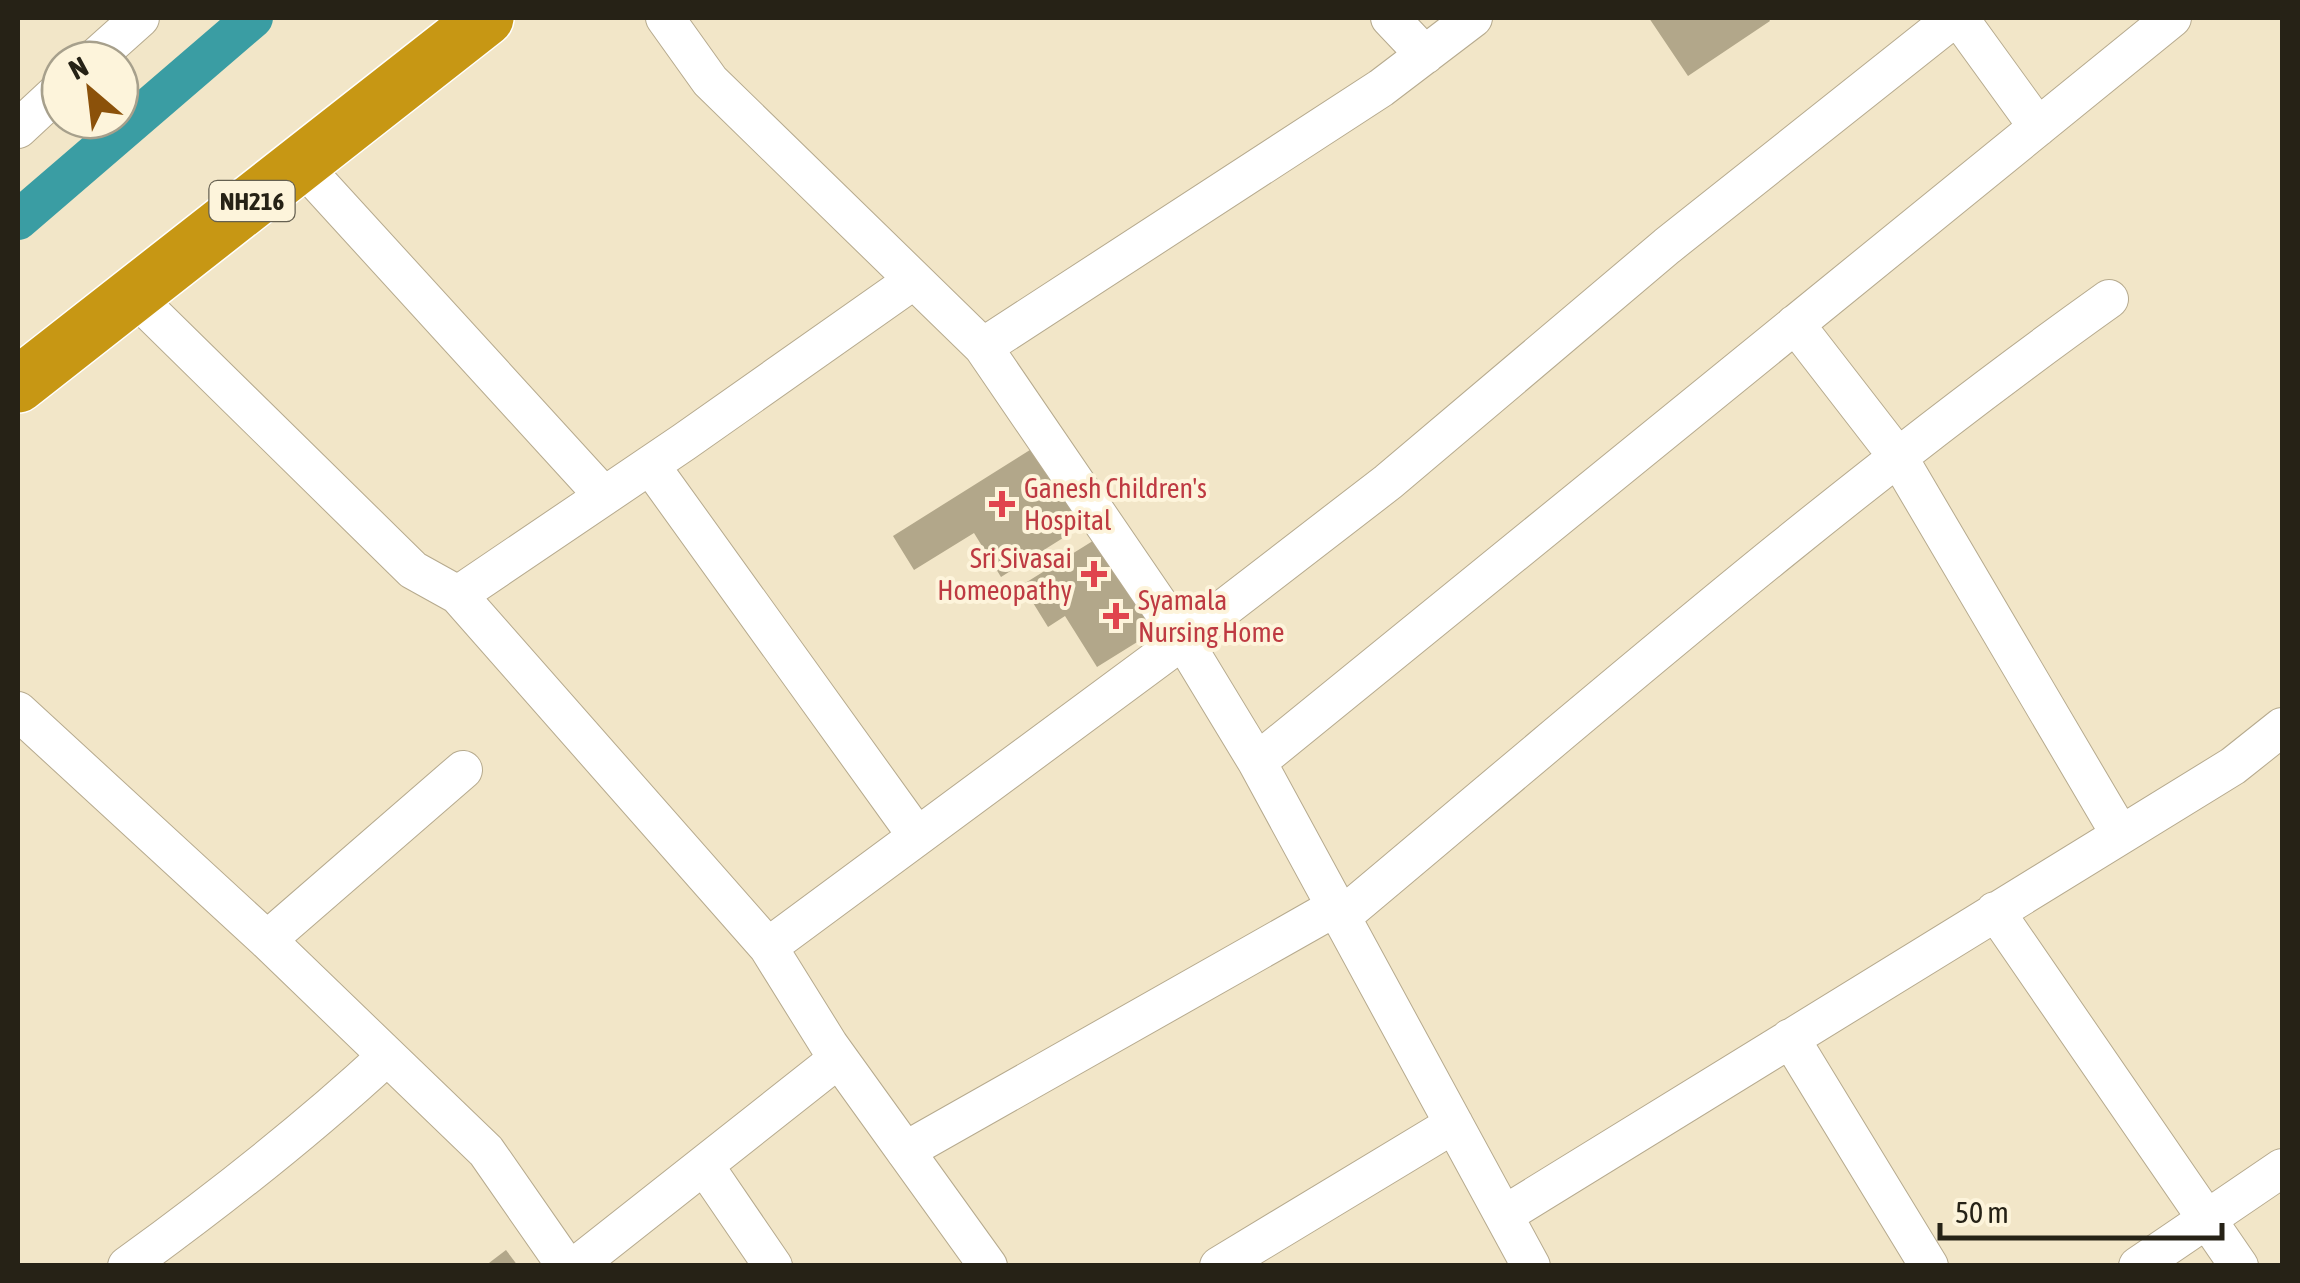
<svg xmlns="http://www.w3.org/2000/svg" width="2300" height="1283" font-family="'Asap Condensed',sans-serif">
  <rect width="100%" height="100%" fill="#f2e6c8"/>
  <g fill="none" stroke-linecap="round" stroke-linejoin="round">
    <path stroke="#3a9da3" stroke-width="40" d="M18,220L253,18"/>
  </g>
  <path fill="#b2a78a" d="M1649,18H1768L1770,21L1688,76Z
    M1041,443L1090,521L1001,577L974,533L914,570L893,536Z
    M1104,534L1163,626L1097,667L1065,616L1048,627L1022,585Z
    M506,1250L518,1266H485Z"/>
  <g fill="none" stroke-linecap="round" stroke-linejoin="round">
    <g stroke="#b6aa8e" stroke-width="40">
      <path id="minor" d="M665,18L710,81L983,347L1183,640L1257,762L1531,1266
        M1390,18L1425,55
        M1959,18L2038,127
        M93,60L140,18
        M18,129L60,90
        M300,163L604,496
        M133,295L413,570L458,595L768,947L829,1045L988,1266
        M1795,324L1898,457L2120,834
        M983,347L1381,88L1473,18
        M650,465L917,836
        M458,595L684,442L914,280
        M18,711L267,940L486,1151L566,1266
        M1257,762L2172,18
        M1995,911L2239,1266
        M1340,918C1592,707 1841,490 2109,299
        M267,940L463,770
        M768,947L1183,640L1388,482L1667,246L1954,18
        M1790,1038L1929,1266
        M905,1151L1334,908
        M704,1165L773,1266
        M1504,1215L2233,766L2282,727
        M127,1266C218,1200 305,1132 387,1056
        M576,1266L838,1059
        M1219,1266L1454,1124
        M2138,1266L2282,1168"/>
    </g>
    <g stroke="#fff" stroke-width="58">
      <path id="highway" d="M18,385L486,18"/>
    </g>
    <use href="#minor" stroke="#fff" stroke-width="38"/>
    <use href="#highway" stroke="#c79714" stroke-width="55"/>
  </g>
  <g fill="#e0444e" stroke="#fdf4db" stroke-width="4">
    <path d="M997 489h10v10h10v10h-10v10h-10v-10h-10v-10h10z"/>
    <path d="M1089 559h10v10h10v10h-10v10h-10v-10h-10v-10h10z"/>
    <path d="M1111 601h10v10h10v10h-10v10h-10v-10h-10v-10h10z"/>
  </g>
  <g text-anchor="middle" dominant-baseline="central" stroke-width="8" stroke-linejoin="round" paint-order="stroke">
    <rect fill="#fdf4db" stroke="#666151" stroke-width="2.5" x="209.5" y="181" width="85" height="40" rx="8"/>
    <g font-size="25" font-weight="bold" fill="#262216">
      <text x="252" y="201">NH216</text>
    </g>
    <g font-size="28" fill="#be3a42" stroke="#fdf4db" text-anchor="start">
      <text x="1024" y="488">Ganesh Children's<tspan x="1024" dy="32">Hospital</tspan></text>
      <text x="1072" y="558" text-anchor="end">Sri Sivasai<tspan x="1072" dy="32">Homeopathy</tspan></text>
      <text x="1138" y="600">Syamala<tspan x="1138" dy="32">Nursing Home</tspan></text>
    </g>
  </g>
  <rect width="2300" height="1283" fill="none" stroke="#262216" stroke-width="40"/>
  <g transform="translate(90 90) rotate(332)"><circle r="48" fill="#fdf4db" stroke="#a7a08c" stroke-width="2.5"/>
  <path d="M0-8L18 38L0 25L-18 38Z" fill="#8b510a"/>
  <text y="-15" font-size="28" font-weight="bold" text-anchor="middle" fill="#262216">N</text>
  </g>
  <path d="M1940 1223v15h282v-15" fill="none" stroke="#262216" stroke-width="5"/>
  <text x="1955" y="1223" font-size="30" fill="#262216" stroke="#fdf4db" stroke-width="8" paint-order="stroke">50 m</text>
</svg>
